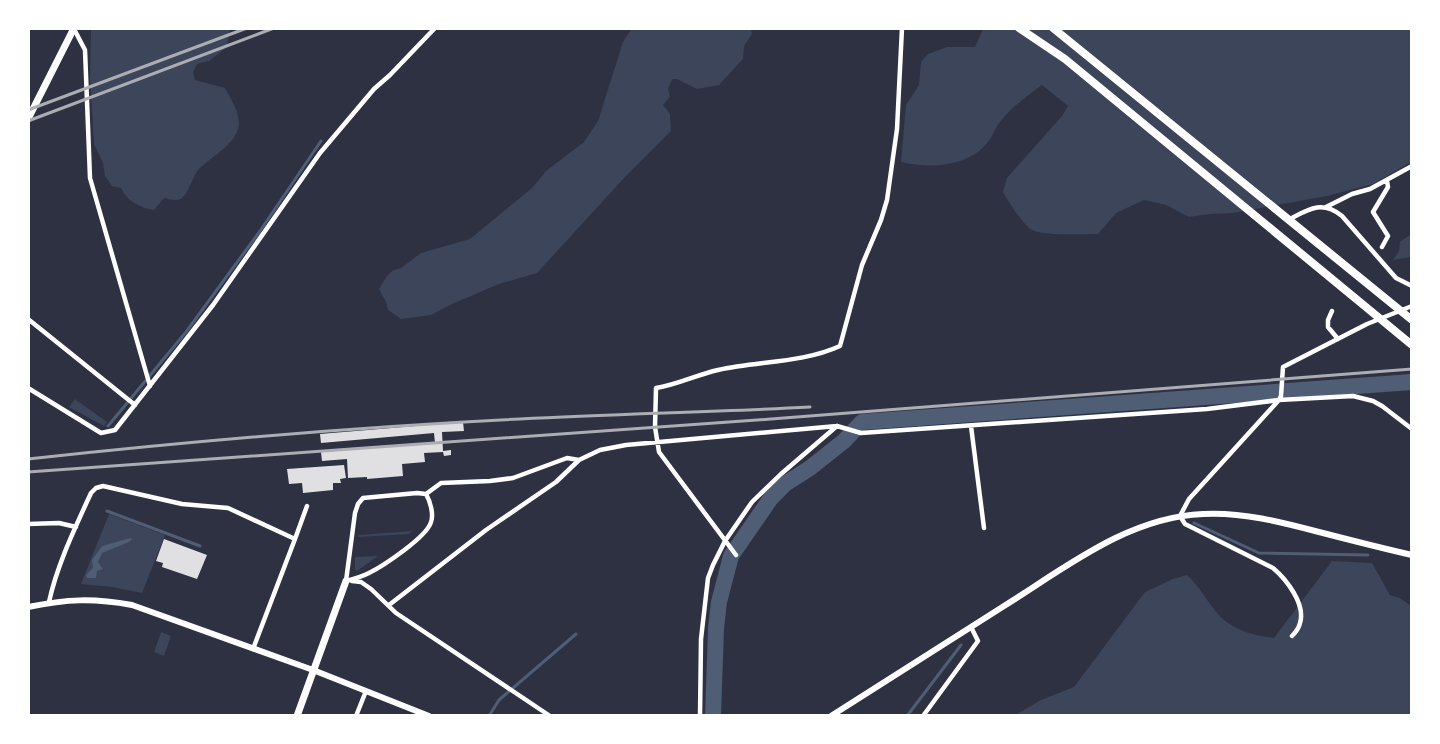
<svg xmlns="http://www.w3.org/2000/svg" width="1440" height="744" font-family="'DejaVu Sans',sans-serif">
  <rect width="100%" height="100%" fill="#2d3142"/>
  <path fill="#3c4559" d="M91,29H230L227,47L209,61L197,64L193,72L195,80L225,88C231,99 239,111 239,124C237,144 212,156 199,169C192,177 190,191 182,198C177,202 169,199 164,198L154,210C140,208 127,201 121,188L112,186L105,176L103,163L94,144L90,78Z
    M631,29L751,28L752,34L744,46L743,59L719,85L697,89L677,79H672L668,89L670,97L663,105L670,114L671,131L625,177L537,273L499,284L452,304L431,315L401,319L388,310L386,302L379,289L387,276L392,271L401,268L421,253L470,239L533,187L546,171L584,142L598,121L623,42Z
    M983,29H1411V162L1373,184L1327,196L1233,213L1210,214L1189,217L1166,205L1144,200L1116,213L1098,234C1084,234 1044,236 1032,230C1022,224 1009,202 1003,192L1007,178L1062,116L1068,106L1042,85C1028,96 1011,107 1000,122C995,128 993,136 988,142C969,167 929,169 901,162L906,105L919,85L921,62L928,54L947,47H975Z
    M1411,234V257L1393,260L1399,251L1400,242Z
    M75,399L107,422L104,426L69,407Z
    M109,514L165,535L142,593L112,587L81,584Z
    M413,531L408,534L358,537L359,535Z
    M378,556L357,571L355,569V557Z
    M1332,561L1372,563L1390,595L1400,598L1411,606V715L1000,716L1017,714L1041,700L1074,687L1145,592L1173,579L1187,575C1198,585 1204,596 1213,608C1228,629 1250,635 1274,638Z
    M161,632L171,636L164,656L154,652Z"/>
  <path fill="#4f5d75" d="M130,538L132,539L129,542L102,553L98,562L103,569L97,571L96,578H87L86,575L93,568L92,560L102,546Z"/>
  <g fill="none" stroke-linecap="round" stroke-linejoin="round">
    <path stroke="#4f5d75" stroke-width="3" d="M108,426L186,332L260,231L321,141
      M107,511L200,546
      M1194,523L1259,553L1368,555
      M86,716H88
      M489,716L499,700L576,634
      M907,716L961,645"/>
    <path stroke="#4f5d75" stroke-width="16" d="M713,716L716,628L719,602L731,556L771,498L785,484L810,468L844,441L862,422L1412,382"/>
  </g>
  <path fill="#e0e0e3" d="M463,422L464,431L442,432L443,451L451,450V455L444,456L443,452L424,453L425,462L402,464L403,476L367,479V477L348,478L347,459L322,461L321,452L435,443L434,433L321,443L320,434Z
    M344,465L346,478L340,479L341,483H333V490L303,493L302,483L289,484L287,469Z
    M164,539L207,555L197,579L162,567L163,563L156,561Z"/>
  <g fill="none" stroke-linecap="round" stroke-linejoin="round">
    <path stroke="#fff" stroke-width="4.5" d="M74,29L85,50L90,178L150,386
      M1326,207L1352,194L1370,189L1412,166
      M1288,220C1309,209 1322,200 1342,216L1396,278L1412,286
      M1382,247L1388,236L1373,212L1388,187L1387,181
      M1332,311L1328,320V327L1338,339
      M28,319L135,405
      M28,388L101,433L115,430L213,305L320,153L374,89L390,75L435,28
      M971,426L984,528
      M417,493L426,494C430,501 434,514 431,522C427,537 383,566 369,573C361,577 354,579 346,581L355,513L358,504L363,498Z
      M426,494L441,483L490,481L513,478L567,458L579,460
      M28,524L59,523L76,527
      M295,539L307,506
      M736,555L659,452L655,427L656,388C677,385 696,375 718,370C758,361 803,363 840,346L862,265L881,220L887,200L897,129L902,28
      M352,581L361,582L371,589L396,613L550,716
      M49,602C57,565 75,528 91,493L96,488L103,486L182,504L228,508L295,539L253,649
      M389,605L486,530L556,482L579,460L600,450L626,445L837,426L861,433L1207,409L1279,400L1353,396L1373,401L1382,406L1412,429
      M1292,636C1295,633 1299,628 1300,623C1306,604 1286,579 1273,568L1185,524L1180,516L1189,499L1279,400L1281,396L1283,367L1367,324L1412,306
      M356,716L366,691
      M700,716L701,639L708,578L713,565L725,541L752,502L781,474L837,426
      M923,716L978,641L971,627"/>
    <path stroke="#fff" stroke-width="6" d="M28,607C67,599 93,598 132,605L313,670L429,716
      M831,716C889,679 946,643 1004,606C1065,568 1128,517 1203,514C1243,512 1281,522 1319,532C1350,540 1381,548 1412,555"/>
    <path stroke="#fff" stroke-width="7" d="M28,119L74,28
      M297,716L346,581"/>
    <path stroke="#fff" stroke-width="8" d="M1019,28L1065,59L1412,345
      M1053,28L1412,320"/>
    <path stroke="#abadb3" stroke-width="3" d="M28,110L247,28
      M28,121L274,28
      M28,459C192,441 356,427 520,419C617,414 714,412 810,407
      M28,472L771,419L1412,369"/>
  </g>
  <rect width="1440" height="744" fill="none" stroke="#ffffff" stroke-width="60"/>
</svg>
